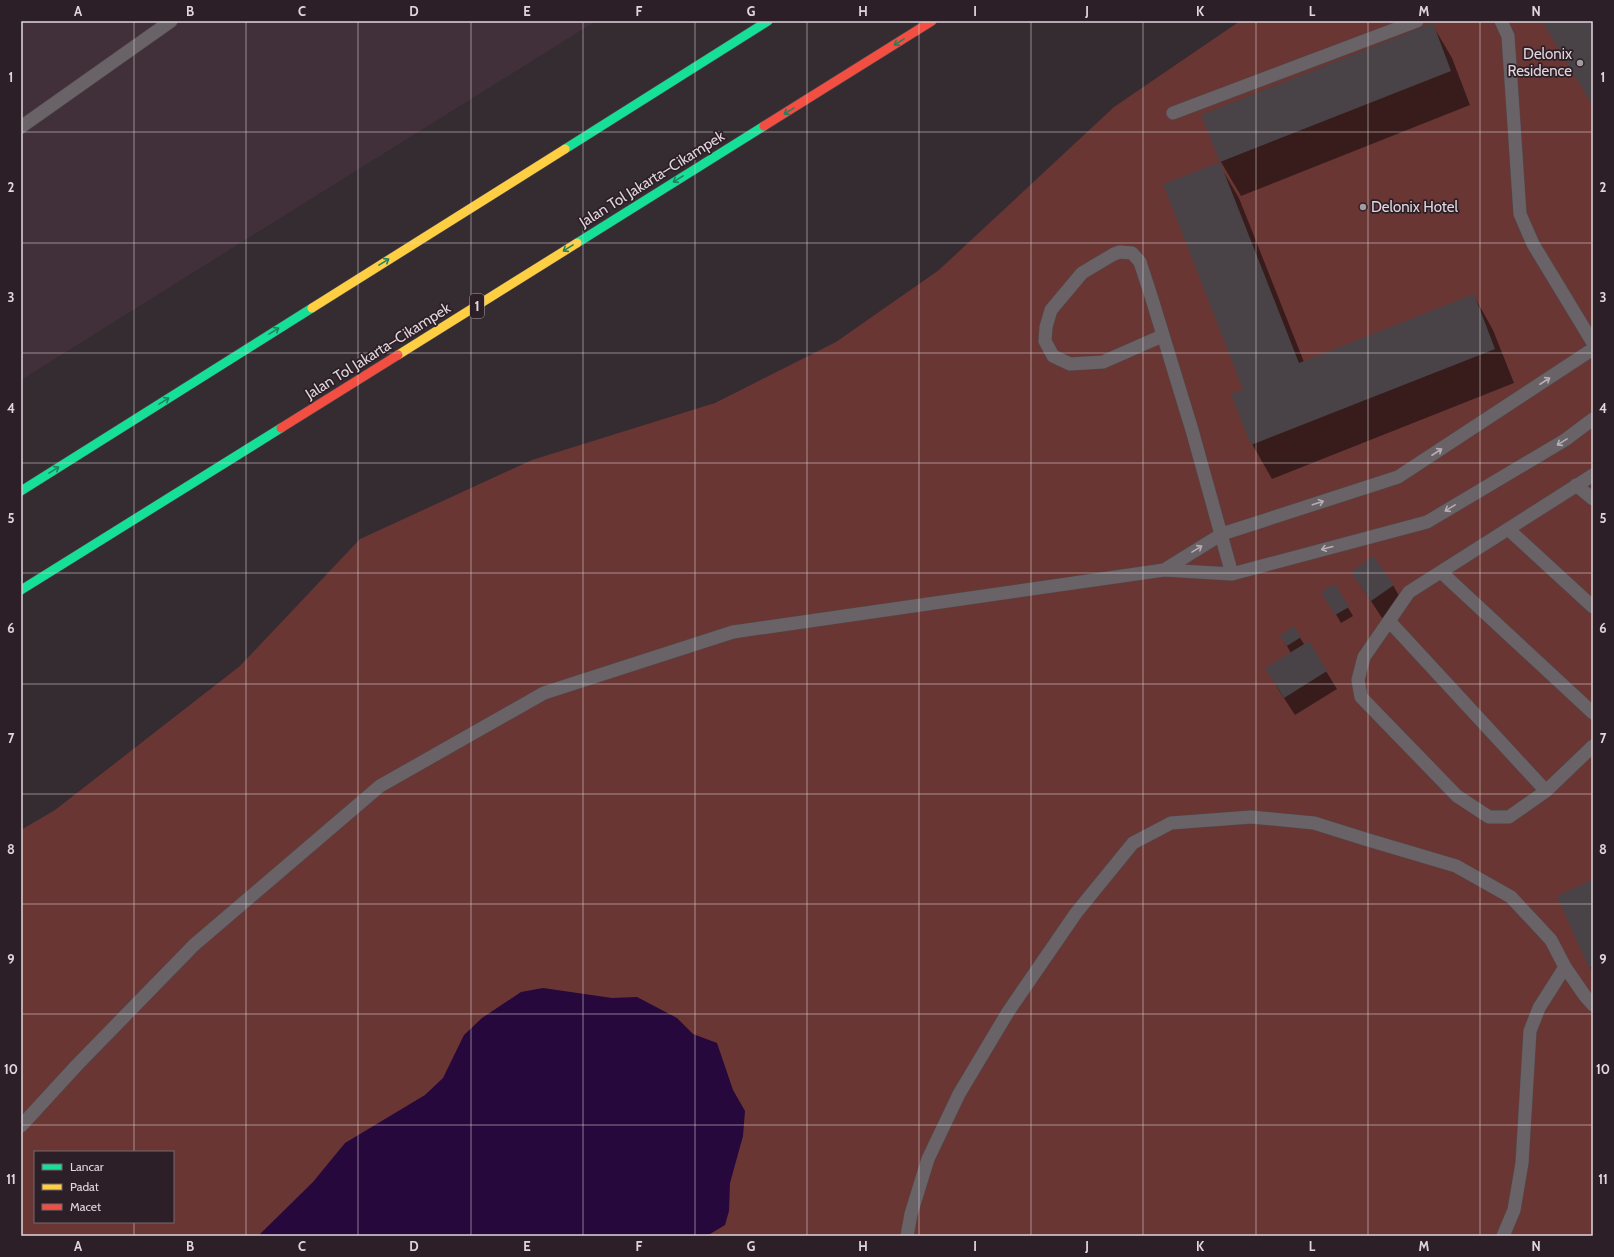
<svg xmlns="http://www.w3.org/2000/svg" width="1614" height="1257" font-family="Cabin,sans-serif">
  <rect width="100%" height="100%" fill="#342c30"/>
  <path fill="#412f3a" d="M21,21H596L21,380Z"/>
  <path fill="#6a3634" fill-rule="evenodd" d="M1240,21H1593V1236H21V830L55,810L240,666L360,539L532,460L715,403L836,342L939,270L1114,107ZM35,1152H173V1222H35Z"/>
  <path fill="#26083c" d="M543,988L612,998L637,997L677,1018L693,1034L717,1043L733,1090L745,1111L743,1136L730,1183L729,1211L725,1225L710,1234L700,1236H258L313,1182L345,1143L425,1095L443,1078L464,1035L482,1018L521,992Z"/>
  <path fill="#0007" d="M1432,24L1452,58L1470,105L1241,196L1221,162L1203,115Z
    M1219,164L1239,198L1304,362L1474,296L1493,330L1514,383L1272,479L1252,444Z
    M1352,572L1393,585L1403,603L1382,618Z
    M1335,586L1353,616L1341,623L1323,592Z
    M1293,627L1304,644L1326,671L1337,689L1295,715L1276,686L1291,653L1281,636Z
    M1593,880V973L1558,896Z"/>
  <path fill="#494347" d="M1542,21H1593V106Z
    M1433,23L1451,71L1220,162L1201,115Z
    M1220,162L1299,363L1474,294L1495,349L1251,445L1231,394L1243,389L1163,184Z
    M1373,556L1394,585L1371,601L1351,572Z
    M1335,584L1349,607L1335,615L1321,592Z
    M1294,626L1301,637L1287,646L1280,636Z
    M1309,641L1327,671L1284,698L1265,668Z
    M1593,879V966L1589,968L1557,896Z"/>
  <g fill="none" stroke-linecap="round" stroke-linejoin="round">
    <g stroke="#4f484c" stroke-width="14">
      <path id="lane" d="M1501,21L1508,36L1520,214L1533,244L1593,343
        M1173,113L1417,21
        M21,127L171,21
        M1162,336L1103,362L1070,364L1053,356L1045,341L1046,327L1051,310L1082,273L1114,254L1120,252L1132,253L1140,262L1152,299L1192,430L1232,574
        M1593,475L1409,592L1364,657L1358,680L1361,697L1457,796L1489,817H1509L1546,791L1593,746
        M1576,485L1593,499
        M1508,529L1593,607
        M1164,570L1222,534L1398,477L1593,349
        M1441,572L1593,713
        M1389,621L1546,791
        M21,1126L77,1065L194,945L380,786L544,693L733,632L1164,570L1232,574L1427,522L1565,440L1593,419
        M907,1236L911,1214L928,1159L959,1094L1008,1012L1076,913L1133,843L1171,823L1251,817L1314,823L1365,839L1456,866L1511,897L1551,940L1565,967L1585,996L1593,1005
        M1503,1236L1514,1210L1522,1163L1530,1031L1539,1008L1565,967"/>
    </g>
    <g stroke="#4f484c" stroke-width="10">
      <path id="fast" d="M565,149L768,21
        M577,243L764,126
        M21,491L312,308
        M21,590L281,428"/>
    </g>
    <g stroke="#4f484c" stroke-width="10">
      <path id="slow" d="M312,308L565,149
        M398,355L577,243"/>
    </g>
    <g stroke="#4f484c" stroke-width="10">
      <path id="jam" d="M764,126L932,21
        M281,428L398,355"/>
    </g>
    <use href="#lane" stroke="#696266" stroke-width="13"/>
    <use href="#fast" stroke="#16e098" stroke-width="9"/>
    <use href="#slow" stroke="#ffcf43" stroke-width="9"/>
    <use href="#jam" stroke="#f24e42" stroke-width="9"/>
  </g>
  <defs><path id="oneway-shaft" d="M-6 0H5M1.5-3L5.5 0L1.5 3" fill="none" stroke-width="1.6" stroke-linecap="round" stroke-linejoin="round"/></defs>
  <g stroke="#228060">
    <use href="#oneway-shaft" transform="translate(899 42) rotate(148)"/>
    <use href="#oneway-shaft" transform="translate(789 111) rotate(148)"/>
    <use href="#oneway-shaft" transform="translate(678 179) rotate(148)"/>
    <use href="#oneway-shaft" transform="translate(568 248) rotate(148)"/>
    <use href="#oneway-shaft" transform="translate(384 262) rotate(-32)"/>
    <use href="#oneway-shaft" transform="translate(274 331) rotate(-32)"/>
    <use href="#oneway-shaft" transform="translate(164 401) rotate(-32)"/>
    <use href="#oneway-shaft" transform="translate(54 470) rotate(-32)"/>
  </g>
  <g stroke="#b6aeb3">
    <use href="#oneway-shaft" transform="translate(1545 381) rotate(-33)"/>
    <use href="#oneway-shaft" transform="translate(1562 442) rotate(148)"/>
    <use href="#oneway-shaft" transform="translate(1437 452) rotate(-33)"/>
    <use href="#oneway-shaft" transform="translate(1318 503) rotate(-18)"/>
    <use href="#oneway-shaft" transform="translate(1450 508) rotate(149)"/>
    <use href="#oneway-shaft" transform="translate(1327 548) rotate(165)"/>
    <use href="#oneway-shaft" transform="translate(1197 549) rotate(-32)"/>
  </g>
  <path fill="none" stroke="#e0d7dc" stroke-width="1" stroke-opacity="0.55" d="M134,21V1152M246,21V1236M358,21V1236M471,21V1236M583,21V1236M695,21V1236M807,21V1236M919,21V1236M1031,21V1236M1143,21V1236M1256,21V1236M1368,21V1236M1480,21V1236M21,132H1593M21,243H1593M21,353H1593M21,463H1593M21,573H1593M21,684H1593M21,794H1593M21,904H1593M21,1014H1593M21,1125H1593M134,1222V1236"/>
  <g fill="#a49ba0" stroke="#2d1f27" stroke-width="1.5">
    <circle cx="1580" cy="63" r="4"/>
    <circle cx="1363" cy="207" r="4"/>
  </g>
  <g text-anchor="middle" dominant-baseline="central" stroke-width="3.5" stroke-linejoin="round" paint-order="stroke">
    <rect fill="#2d1f27" stroke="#aaa0a6" stroke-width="1" x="470" y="294" width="14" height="24" rx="3"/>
    <g font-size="14" font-weight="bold" fill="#e0d7dc">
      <text x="477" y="306">1</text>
    </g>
    <g font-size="15" fill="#e0d7dc" stroke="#2d1f27" text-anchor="end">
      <text x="1572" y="54">Delonix<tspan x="1572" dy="17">Residence</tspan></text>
      <text x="1371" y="207" text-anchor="start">Delonix Hotel</text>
    </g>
    <g font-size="15" fill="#e0d7dc" stroke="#2d1f27">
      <text transform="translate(652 179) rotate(-32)">Jalan Tol Jakarta–Cikampek</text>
      <text transform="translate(378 351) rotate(-32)">Jalan Tol Jakarta–Cikampek</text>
    </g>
  </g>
  <rect width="1614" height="1257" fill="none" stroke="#2d1f27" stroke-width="44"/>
  <rect x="34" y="1151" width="140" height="72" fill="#2d1f27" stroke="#75696f"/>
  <rect x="42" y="1164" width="20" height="6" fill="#16e098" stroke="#75696f"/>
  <text x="70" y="1171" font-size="12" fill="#e0d7dc">Lancar</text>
  <rect x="42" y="1184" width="20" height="6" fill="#ffcf43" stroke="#75696f"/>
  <text x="70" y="1191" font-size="12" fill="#e0d7dc">Padat</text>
  <rect x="42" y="1204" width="20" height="6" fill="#f24e42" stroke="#75696f"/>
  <text x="70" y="1211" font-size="12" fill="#e0d7dc">Macet</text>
  <rect x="22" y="22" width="1570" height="1213" fill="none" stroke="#e0d7dc" stroke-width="1.5"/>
  <g font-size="13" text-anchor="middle" font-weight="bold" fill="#e0d7dc">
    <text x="78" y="16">A</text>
    <text x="190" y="16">B</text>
    <text x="302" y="16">C</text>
    <text x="414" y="16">D</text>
    <text x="527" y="16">E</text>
    <text x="639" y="16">F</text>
    <text x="751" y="16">G</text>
    <text x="863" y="16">H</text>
    <text x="975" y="16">I</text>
    <text x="1087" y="16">J</text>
    <text x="1200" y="16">K</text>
    <text x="1312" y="16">L</text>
    <text x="1424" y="16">M</text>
    <text x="1536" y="16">N</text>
    <text x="11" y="82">1</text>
    <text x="1603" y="82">1</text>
    <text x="11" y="192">2</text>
    <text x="1603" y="192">2</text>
    <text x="11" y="302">3</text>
    <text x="1603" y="302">3</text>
    <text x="11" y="413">4</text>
    <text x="1603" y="413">4</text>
    <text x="11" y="523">5</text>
    <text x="1603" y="523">5</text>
    <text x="11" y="633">6</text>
    <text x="1603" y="633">6</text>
    <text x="11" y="743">7</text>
    <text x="1603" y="743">7</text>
    <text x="11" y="854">8</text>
    <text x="1603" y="854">8</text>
    <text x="11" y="964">9</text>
    <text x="1603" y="964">9</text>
    <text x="11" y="1074">10</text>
    <text x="1603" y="1074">10</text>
    <text x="11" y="1184">11</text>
    <text x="1603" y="1184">11</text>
    <text x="78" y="1251">A</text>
    <text x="190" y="1251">B</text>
    <text x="302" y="1251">C</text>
    <text x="414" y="1251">D</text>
    <text x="527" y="1251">E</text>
    <text x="639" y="1251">F</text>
    <text x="751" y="1251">G</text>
    <text x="863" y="1251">H</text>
    <text x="975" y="1251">I</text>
    <text x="1087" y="1251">J</text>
    <text x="1200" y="1251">K</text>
    <text x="1312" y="1251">L</text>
    <text x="1424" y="1251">M</text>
    <text x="1536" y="1251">N</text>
  </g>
</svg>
